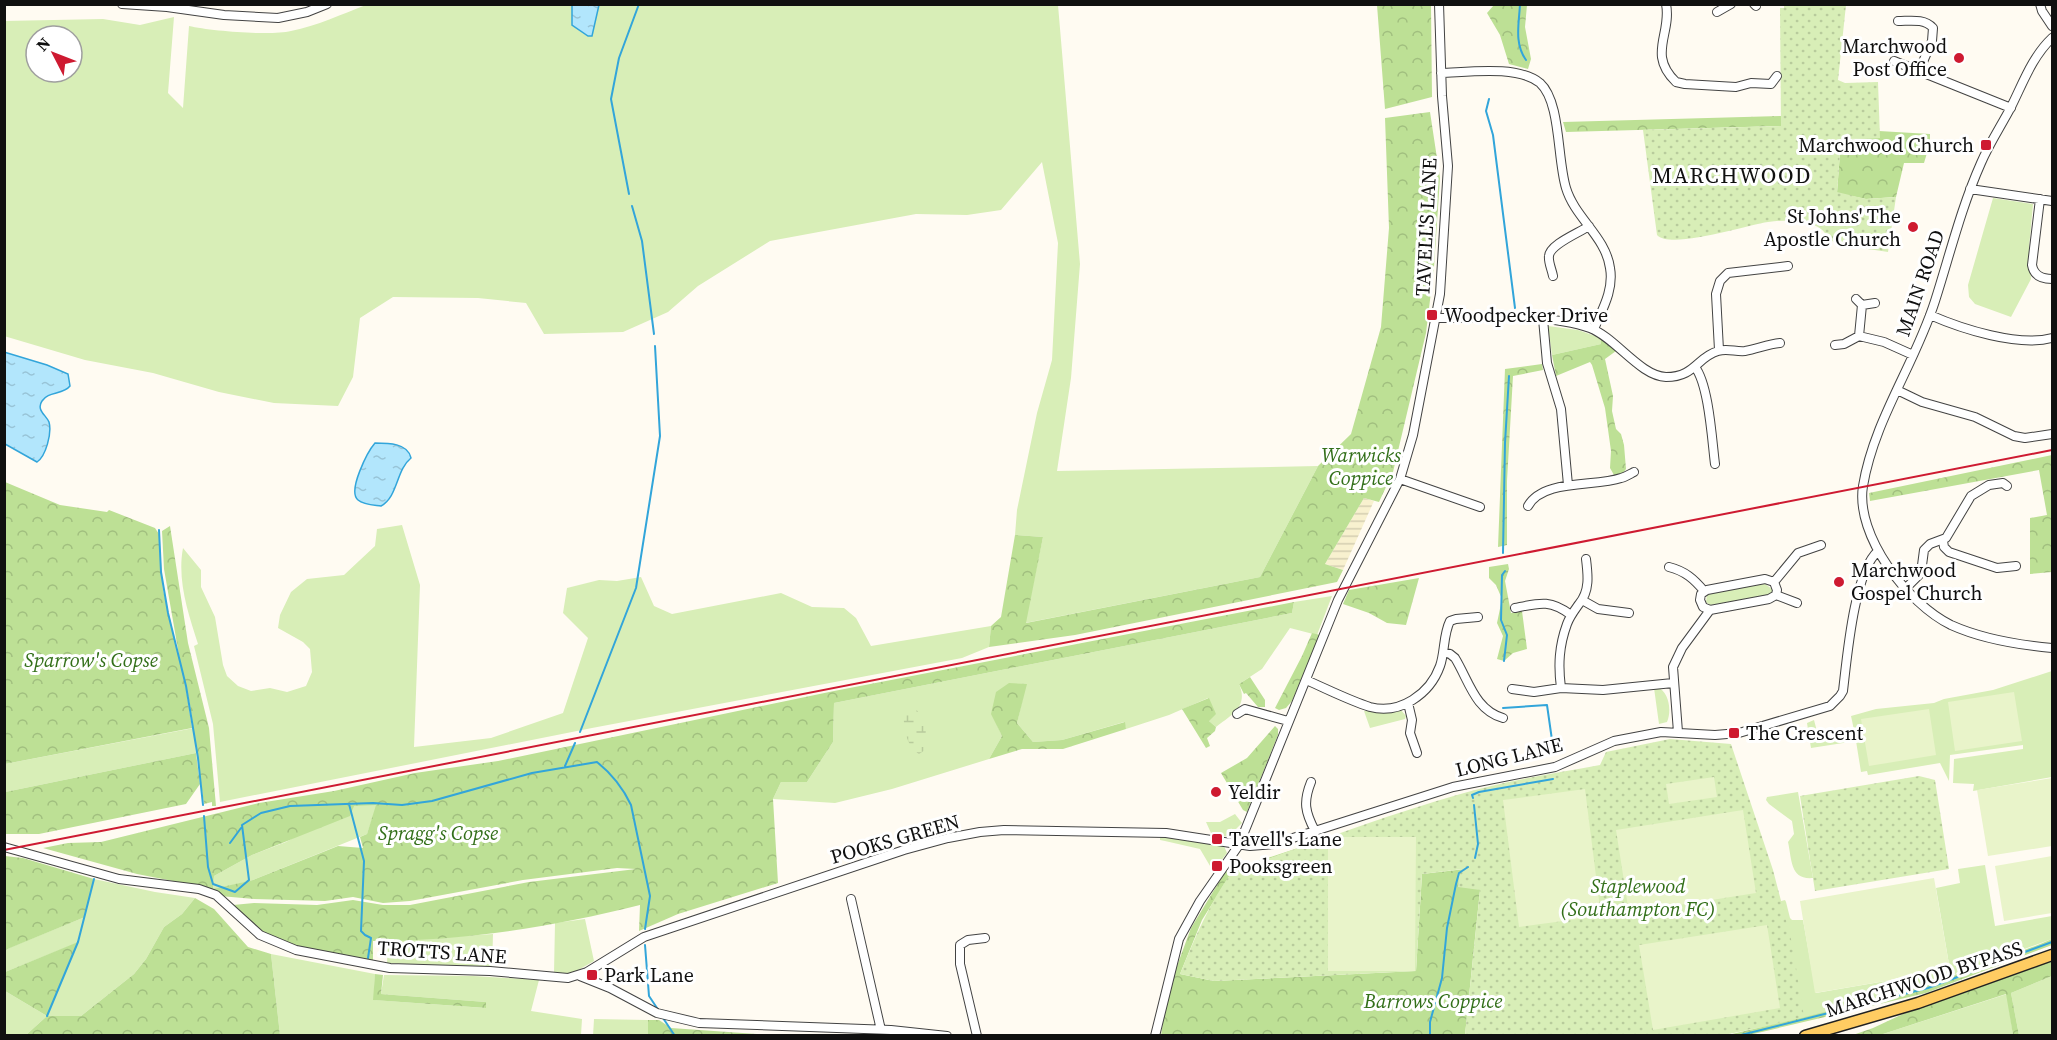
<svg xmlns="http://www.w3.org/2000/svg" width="2057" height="1040" font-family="'Source Serif 4',serif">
  <defs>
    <pattern id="farmland-rules" width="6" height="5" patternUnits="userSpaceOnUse" patternTransform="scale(1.5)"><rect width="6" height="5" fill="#f8f1cf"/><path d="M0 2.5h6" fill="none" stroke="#d4ceb1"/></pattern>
    <pattern id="forest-crowns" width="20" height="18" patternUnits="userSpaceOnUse" patternTransform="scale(1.5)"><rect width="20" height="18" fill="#bde095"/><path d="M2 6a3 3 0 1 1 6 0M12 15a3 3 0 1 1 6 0" fill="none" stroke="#a1bf7f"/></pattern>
    <pattern id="wetland-marsh" width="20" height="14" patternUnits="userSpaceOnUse" patternTransform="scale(1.5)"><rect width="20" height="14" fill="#d8eeb7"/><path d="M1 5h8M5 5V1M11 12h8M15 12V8" fill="none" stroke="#b8cb9c"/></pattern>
    <pattern id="park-dots" width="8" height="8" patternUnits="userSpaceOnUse" patternTransform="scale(1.5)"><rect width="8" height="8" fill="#d8eeb7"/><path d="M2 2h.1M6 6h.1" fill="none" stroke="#b8cb9c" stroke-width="1.8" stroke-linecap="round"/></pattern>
    <pattern id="water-ripples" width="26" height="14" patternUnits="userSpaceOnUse" patternTransform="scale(1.5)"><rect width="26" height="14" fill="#b2e6fc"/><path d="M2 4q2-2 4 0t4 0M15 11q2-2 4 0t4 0" fill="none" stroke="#98c4d7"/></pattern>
  </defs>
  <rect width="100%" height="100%" fill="#fffbf2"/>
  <path fill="url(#farmland-rules)" d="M1364,498L1374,501L1343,570L1325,564Z"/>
  <path fill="#d8eeb7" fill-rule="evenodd" d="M366,5H1058L1080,264L1071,378L1057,471L1318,466L1260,577L1025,623L1043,537L1015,535L1017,510L1037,413L1052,360L1058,243L1042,162L1001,210L967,215L916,214L770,241L698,286L668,312L623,332L544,334L526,303L478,298L393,297L360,318L353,377L338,406L274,403L219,392L153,373L85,360L4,336V21L103,19L140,25L174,17L168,93L183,108L189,26C211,31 270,36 291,31C317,26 342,14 366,5ZM36,36H72V72H36Z
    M1993,198L2033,204L2029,248L2031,279L2011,317L1975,304L1969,297L1968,285Z
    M1548,326L1578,330L1601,338V344L1552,355Z
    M402,525L420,585L414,747L491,738L563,713L588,638L563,613L567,588L599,580L617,581L641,577L654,606L672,614L781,593L812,607L844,608L856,618L871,646L991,626L989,647L962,658L592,728L220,802L213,724L194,646L198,644C188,613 177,580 183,548L201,570V587L215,617L223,665L227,676L238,686L251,691L270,688L287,692L306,686L312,672L310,649L303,642L278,628L280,615L291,592L307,579L344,575L375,546L377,529Z
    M1765,584L1772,589V592L1767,596L1710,605L1706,602L1707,595L1711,592Z
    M1332,596L1317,635L1290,628L1262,669L1239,684C1249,707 1231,715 1216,727L1209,721L1208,698L1169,715L1126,729L1124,722L1062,740L1033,742L1017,723L1026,684L997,725L1002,736L989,759L892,789L835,803L773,799L781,782H807L833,742L834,703L1292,613L1294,602Z
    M2052,671V777L1973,791L1974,784L1953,783L1954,759L2023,749V745L1950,755L1949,781L1940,763L1868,775L1867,771L1861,772L1856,741L1811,748L1807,723L1814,720L1819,739L1854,730L1851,716L1876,709L1934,703L1944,699L1993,690Z
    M1657,687C1669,691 1672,711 1667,722L1659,724L1654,688Z
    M1401,710L1406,716L1405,719L1370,728L1364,711Z
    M194,728L196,753L5,792V764Z
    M1798,792L1813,878C1790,880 1792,860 1788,842L1794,834L1792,821L1769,804L1766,800L1767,797Z
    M354,805H377L367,834L253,880L213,890L214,876L252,855L286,842Z
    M1235,814L1242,823L1228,837L1211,833L1206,822H1220Z
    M1160,836L1215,843L1224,846L1227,853L1213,871L1200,849L1165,841L1160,840Z
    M1985,865L1995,926L2052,916V939L1947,977L1847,1007L1773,1025L1723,1035L1654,1036L1777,902L1785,900L1786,902L1790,918L1792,920H1803L1816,993L1950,970L1936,888L1960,883L1958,869Z
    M94,879L155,892L195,898L182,914L164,927L146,959L134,974L81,1016H47L26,1035H5V991L47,1016L77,943L5,972L4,950L85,917Z
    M585,919L594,961L573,973H554L555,923Z
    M493,934L492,968L387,963L388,941Z
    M271,954L375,974L374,1000L485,1008L486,1002L381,994L384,975L473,976L539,980L531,1011L582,1019L581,1035H280Z
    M2052,976V1035H2019L2011,993Z
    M2007,994L2013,1035H1880Z
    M594,1019L648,1020V1035L593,1036Z"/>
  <path fill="url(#forest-crowns)" fill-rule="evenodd" d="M1377,5H1431L1432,97L1385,109Z
    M1494,5H1527L1525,27L1531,59L1528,69L1509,64L1500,35L1487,13Z
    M1430,112L1440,178L1434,267L1426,333L1393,472L1379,502L1364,498L1325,564L1343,570L1337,582L1075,635L989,647L991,626L1001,617L1015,535L1043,537L1026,623L1260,577L1318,466L1351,434L1381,327L1389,228L1385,118Z
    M1781,116L1782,126L1566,132L1563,122Z
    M1879,131L1930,134V143L1924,163H1904L1896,197L1866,199L1837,193L1841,139L1879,138Z
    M1601,338L1616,351L1605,359L1613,396L1612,411L1616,429L1621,434L1624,445L1626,469L1623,473L1614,475L1610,468L1611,451L1605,408L1592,365L1590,362L1556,376L1552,355L1601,344Z
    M1542,364L1543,370L1513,376L1507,481V545L1498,547L1505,369Z
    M2052,455V572L2030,574V518L2047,515L2039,470L1870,501L1869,493Z
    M5,482L60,505L107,512L109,510L155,528L159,534L163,590L180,661L164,569L162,531L170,526L188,643L209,728L216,806H212V802L204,804L190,705L184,676L192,728L5,764Z
    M1508,564L1509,569L1505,581L1511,613L1522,611L1527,649L1513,653L1504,661L1497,659L1503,636L1497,623L1502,599L1496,585L1489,578V567Z
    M1419,578L1406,625L1387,623L1369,613L1343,604L1349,590Z
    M1294,602L1292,613L834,703L833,742L807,782H781L773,799L778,883L678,914L639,931L640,905C553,927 463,941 373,941V961C341,955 285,950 260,931C252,925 242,913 233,905L254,903L317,905L353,900L383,905H410L529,882L636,869L617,868L523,880L410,901L383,903L353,897L325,901L254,899L220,896L209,888L137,874L43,848L68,843L101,842L259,803L334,791L415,773L498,761L834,691ZM376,805L367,834L360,837L363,848L338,846L253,880L213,889L214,876L252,855L350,816L354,806Z
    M1312,633L1320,635L1292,701L1286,708L1279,710L1275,708L1302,656Z
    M1250,677L1265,700V707H1258L1246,693L1244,694L1239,684Z
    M1009,683L1027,684L1017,723L1033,742L1062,740L1125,722L1126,729L1063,749H1022L989,759L1002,736L991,714L996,692Z
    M1209,698L1216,714L1209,721L1216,727L1215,731L1207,738L1210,746L1206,748L1182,709Z
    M1275,726L1278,729V735L1247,812L1243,810L1221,773L1247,758Z
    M196,753L200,784L186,804L39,834H5V792Z
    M1316,842L1232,872L1202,920L1180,974L1214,981L1416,971L1422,874L1465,869L1480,890L1465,1035L1161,1036L1167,993L1191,928L1225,872Z
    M5,856L23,858L94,879L85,917L5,950Z
    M195,898L214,909L248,947L271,954L280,1035H26L47,1016L5,991V972L78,942L47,1016H81L134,974L146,959L164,927L182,914Z
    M2052,939V945L1926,993L1749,1035L1723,1036C1835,1011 1947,983 2052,939Z
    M2052,960V976L2011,993L2019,1035H2013L2006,994L1880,1035L1850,1036L1873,1028L1903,1014Z
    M375,974L383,975L381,994L486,1002V1008L373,1000Z
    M648,1020H659L671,1028L773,1035H648Z"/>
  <path fill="url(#wetland-marsh)" d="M909,708L916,709L926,723L925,750L919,754C906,746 903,727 904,713Z"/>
  <path fill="url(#park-dots)" d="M1784,5H1846L1838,80L1845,83L1878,82L1880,138L1841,139L1837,192L1866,199L1896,197L1888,252C1872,249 1848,248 1834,242C1828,239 1826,233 1821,229C1806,218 1786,220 1768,222C1746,225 1671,250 1657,235L1643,130L1781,126L1780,8H1784Z
    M1670,739L1731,744L1773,870L1792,943L1804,1017L1723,1035H1465L1480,890L1458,887L1459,873L1463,869L1422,874L1416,971L1214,981L1180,974C1195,938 1209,903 1232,872C1307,845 1381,817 1457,795C1503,781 1552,774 1600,765L1606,752Z
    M1919,776L1935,780L1949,869L1815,891L1800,796Z"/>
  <path fill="#e9f4ca" d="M2014,692L2022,741L1955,751L1948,702Z
    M1929,709L1936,755L1869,766L1861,719Z
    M1714,777L1717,797L1669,804L1666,784Z
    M2052,778V846L1988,856L1977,790Z
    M1585,789L1601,916L1519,927L1503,800Z
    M1743,810L1756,893L1629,913L1616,830Z
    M1340,837H1416L1415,971H1328V840Z
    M2052,856V913L2004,921L1995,866Z
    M1934,878L1950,970L1815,993L1800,901Z
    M1767,925L1780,1008L1653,1030L1639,945Z"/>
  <path fill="url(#water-ripples)" stroke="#32a5da" stroke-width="1.5" d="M572,5H599L592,36H588L572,25Z
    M4,352L47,365L68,374L70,386C63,395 48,391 42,401C36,410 46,415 49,422C52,433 46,456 37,462L5,444Z
    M375,443C388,443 408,443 411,458C396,470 398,497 381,506C374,505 364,505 358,500C347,491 368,451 375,443Z"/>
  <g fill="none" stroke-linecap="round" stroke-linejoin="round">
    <path stroke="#32a5da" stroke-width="2" d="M1520,4C1519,24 1514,43 1526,60
      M1489,99L1486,111L1493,135L1515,308
      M629,194L611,99L619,58L639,4
      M632,206L642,241L654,334
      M159,530L161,572L168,613L186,686L198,758L203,805
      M1503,553L1505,443L1509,376
      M1504,661L1507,635L1501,620L1502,575L1505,571
      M1503,708L1547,705L1554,754
      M580,732L636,588L660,436L655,346
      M565,766L575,743
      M1473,798L1472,795L1479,792L1553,779
      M349,804L364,861L361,931L365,935L371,938L368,958
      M1474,805L1478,844L1475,858
      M204,816L208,867L213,884L235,892L249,880L242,825L261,813L290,806L373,803L402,805L432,801L532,773L597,762C612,774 623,788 631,805L650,896L645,929
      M230,843L241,828
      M645,945L649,996L659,1011
      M47,1016L78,942L94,879
      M663,1018L675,1036
      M1430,1036V1022L1442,978L1447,928L1456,884L1459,873L1468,867
      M1737,1036L1928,988L2052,942"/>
    <g stroke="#434343" stroke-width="10">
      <path id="minor" d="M122,4L167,7L224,15L278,18L307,12L327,4
        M1666,4C1672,34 1647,54 1676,82L1685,84L1736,87L1751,83L1771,84L1777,76
        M1754,4L1756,6
        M2040,4L2042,11L2052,26
        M1717,12L1731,4
        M1898,21C1910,21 1924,18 1933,28L1932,41L1919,71
        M2052,38C2032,57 2023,83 2011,107C2001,126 1989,144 1981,163C1961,208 1950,254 1935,301C1915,364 1874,420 1863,486C1855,536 1908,604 1951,625C1982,639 2019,645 2052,648
        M1894,61L2011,108
        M1441,73C1469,72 1518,65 1540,83C1561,102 1557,159 1566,188C1575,218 1606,237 1610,268C1614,290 1602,310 1594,329
        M1970,189L2052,201
        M2040,199L2032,265C2034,276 2042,279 2052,279
        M1553,276C1552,270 1548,262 1549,256C1550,244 1579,233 1589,226
        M1856,299L1862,305L1875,303
        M1862,305L1859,336L1884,342L1913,355
        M1930,315C1962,329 2018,347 2052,338
        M1436,318C1479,318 1550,313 1590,328C1616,338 1640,376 1666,377C1695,377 1697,357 1718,351C1727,348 1736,352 1745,351C1757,349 1768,344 1780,343
        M1543,319L1547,363L1561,409L1568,485
        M1835,345L1844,344L1859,336
        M1719,350L1716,294L1720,281L1728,273L1788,266
        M1695,367C1709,385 1712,441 1715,464
        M1897,390L1922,402L1975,417L2014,436L2025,438L2052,434
        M1400,479L1480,507
        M1528,506C1543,479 1595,487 1621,478C1625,477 1630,474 1634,472
        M1943,541L1944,547L1949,552L1997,568L2016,566
        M1669,567C1685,571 1694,579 1704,591
        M1774,582L1798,553L1821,545
        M1906,588L1921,573L1924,550L1930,544L1946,538L1971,496L1989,485L2003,483L2007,486
        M1776,595L1797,603
        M1582,600L1598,609L1629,613
        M1515,608C1539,603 1550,599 1571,615
        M1444,652L1450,654L1455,658C1469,681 1475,710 1503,718
        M1306,680C1327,689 1348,700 1370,707C1400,715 1430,694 1440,666C1445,652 1443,635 1450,621L1456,619L1478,617
        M1561,688C1558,665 1559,646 1567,624C1570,616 1574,611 1579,604C1590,591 1588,575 1586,559
        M1512,689L1534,692L1561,688L1603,690L1673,683
        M1408,703L1412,720L1410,733L1417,753
        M1237,714L1245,709L1288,721
        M1678,732L1673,667L1682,648L1710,610L1769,599L1776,595L1777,590L1774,582L1765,579L1707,590L1701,594L1700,600L1703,607L1710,610
        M1311,782C1303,802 1305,812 1315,831
        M4,847L119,879L199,889L216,895L260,935L296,950L390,968L490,971L568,978L587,972L644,937L904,850L948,838L980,832L1004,830L1166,833L1250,846L1274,844L1453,787L1555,767L1614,741L1661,732L1715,735L1739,733L1830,706L1840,696L1843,691C1847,658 1854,572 1878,551
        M851,899L881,1030
        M580,976L610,988L657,1013L699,1023L891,1030L947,1036
        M977,1036L960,964V945L968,940L985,938
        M1155,1036L1179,939L1200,901L1239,845L1338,600L1400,479L1413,435L1440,294L1448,166L1442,96L1439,4"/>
    </g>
    <g stroke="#212121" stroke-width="13">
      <path id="major" d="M1805,1036L1918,1003L2052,955"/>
    </g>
    <use href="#minor" stroke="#fff" stroke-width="8"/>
    <use href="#major" stroke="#ffcc62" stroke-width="10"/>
    <path stroke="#ce1a31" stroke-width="2" d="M4,850L2052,450"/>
  </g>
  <g fill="#ce1a31" stroke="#fff" stroke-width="2">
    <circle cx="1959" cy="58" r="6"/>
    <rect x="1980" y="139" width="12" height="12" rx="3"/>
    <circle cx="1913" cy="227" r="6"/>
    <rect x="1426" y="309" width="12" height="12" rx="3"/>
    <circle cx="1839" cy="582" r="6"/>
    <rect x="1728" y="727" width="12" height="12" rx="3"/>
    <circle cx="1216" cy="792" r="6"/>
    <rect x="1211" y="833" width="12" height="12" rx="3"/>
    <rect x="1211" y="860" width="12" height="12" rx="3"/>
    <rect x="586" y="969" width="12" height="12" rx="3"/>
  </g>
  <g text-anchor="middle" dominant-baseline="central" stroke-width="6" stroke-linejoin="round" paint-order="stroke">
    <g font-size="20" fill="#101010" stroke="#fff" text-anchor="start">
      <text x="1947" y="46" text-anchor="end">Marchwood<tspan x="1947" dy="23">Post Office</tspan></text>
      <text x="1974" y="145" text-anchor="end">Marchwood Church</text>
      <text x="1901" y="216" text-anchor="end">St Johns' The<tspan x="1901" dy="23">Apostle Church</tspan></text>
      <text x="1444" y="315">Woodpecker Drive</text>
      <text x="1851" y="570">Marchwood<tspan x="1851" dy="23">Gospel Church</tspan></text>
      <text x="1746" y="733">The Crescent</text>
      <text x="1228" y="792">Yeldir</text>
      <text x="1229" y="839">Tavell's Lane</text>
      <text x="1229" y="866">Pooksgreen</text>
      <text x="604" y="975">Park Lane</text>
    </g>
    <g font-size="20" fill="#101010" stroke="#fff">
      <text transform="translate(1426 227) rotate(-87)">TAVELL'S LANE</text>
      <text transform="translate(1920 283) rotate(-71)">MAIN ROAD</text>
      <text transform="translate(1509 757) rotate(-14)">LONG LANE</text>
      <text transform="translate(895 839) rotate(-16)">POOKS GREEN</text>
      <text transform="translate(442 952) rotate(4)">TROTTS LANE</text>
      <text transform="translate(1924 979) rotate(-18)">MARCHWOOD BYPASS</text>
    </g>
    <g font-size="20" font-style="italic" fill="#326f19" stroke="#fff">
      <text x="1361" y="455">Warwicks<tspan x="1361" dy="23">Coppice</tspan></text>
      <text x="91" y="660">Sparrow's Copse</text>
      <text x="438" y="833">Spragg's Copse</text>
      <text x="1638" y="886">Staplewood<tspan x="1638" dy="23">(Southampton FC)</tspan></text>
      <text x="1433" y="1001">Barrows Coppice</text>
    </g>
    <g font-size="22" letter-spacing="1.5" fill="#101010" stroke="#fff">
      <text x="1732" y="175">MARCHWOOD</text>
    </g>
  </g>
  <rect width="2057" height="1040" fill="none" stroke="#101010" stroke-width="12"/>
  <g transform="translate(54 54) rotate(312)"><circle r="28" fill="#ffffff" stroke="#9f9f9f" stroke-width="1.5"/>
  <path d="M0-4.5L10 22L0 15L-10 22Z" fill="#ce1a31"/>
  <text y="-9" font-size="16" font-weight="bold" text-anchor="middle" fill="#101010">N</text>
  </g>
</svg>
